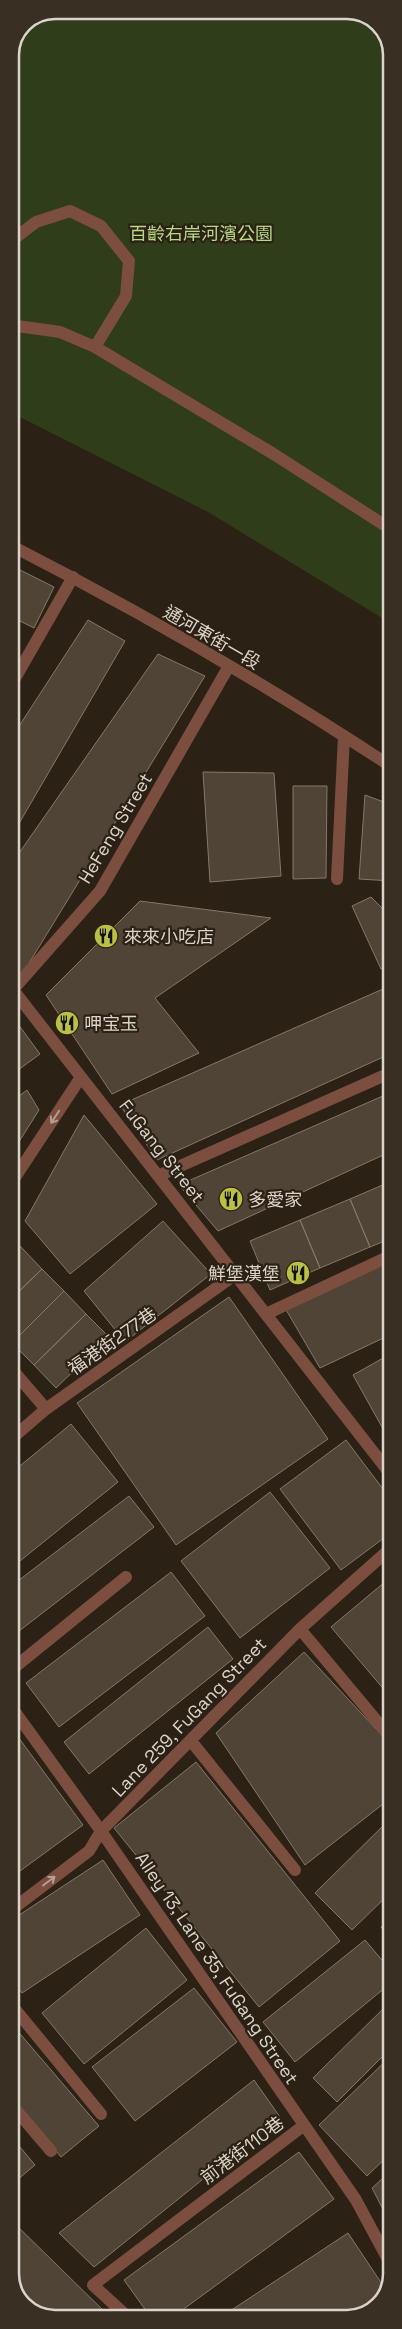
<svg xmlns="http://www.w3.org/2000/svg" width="402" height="2329" font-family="'Space Grotesk','Noto Sans TC',sans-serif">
  <rect width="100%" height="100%" fill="#2b2114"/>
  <path fill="#2f3d1a" d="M55,10H352L379,23L392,50V624L208,512L10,412V55L23,23Z"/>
  <path fill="#504436" stroke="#847869" d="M10,565L54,587L34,628L10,616Z
    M88,620L125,641L10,839V740Z
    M158,654L205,676L15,986L10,985V866Z
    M203,772L274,773L281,876L210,882Z
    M293,786H327L326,878L293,879Z
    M365,795L392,805V881L359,879Z
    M371,897L387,913L392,911V964L381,969L352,906Z
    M140,901L271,918L155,998L199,1053L112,1094L46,995Z
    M392,985V1053L157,1160L120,1105Z
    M10,1013L40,1054L10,1076Z
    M27,1090L39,1110L10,1156V1103Z
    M392,1092V1151L218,1231L179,1185Z
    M84,1115L157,1204L70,1274L25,1221Z
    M392,1181V1238L370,1247L350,1199Z
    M350,1199L370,1247L320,1268L300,1220Z
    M300,1220L320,1268L270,1290L250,1241Z
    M163,1221L211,1274L125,1342L84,1291Z
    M10,1236L20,1246L10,1255Z
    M20,1246L42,1269L10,1300V1255Z
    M392,1260V1334L320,1368L285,1308Z
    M42,1269L64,1291L12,1343L10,1341V1300Z
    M64,1291L86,1314L34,1365L12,1343Z
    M229,1297L328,1439L176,1545L77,1403Z
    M86,1314L109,1337L56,1388L34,1365Z
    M392,1353V1445L353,1375Z
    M71,1424L118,1482L10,1569V1474Z
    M346,1440L392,1501V1532L341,1570L280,1489Z
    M270,1492L330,1568L240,1638L181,1561Z
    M129,1496L154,1527L10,1638V1587Z
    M171,1572L205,1616L59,1727L26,1683Z
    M392,1576V1699L331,1627Z
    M208,1627L233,1659L89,1774L64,1742Z
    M304,1652L392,1746V1797L305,1865L216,1733Z
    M10,1726L83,1825L20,1871L10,1857Z
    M196,1762L340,1941L259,2007L114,1828Z
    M392,1817V1891L352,1930L315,1893Z
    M103,1860L140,1915L22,1993L10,1976V1921Z
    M392,1919V1942L381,1927Z
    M146,1928L187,1980L84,2064L42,2013Z
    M365,1940L392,1972V1982L295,2062L263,2022Z
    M194,1988L237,2042L135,2121L92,2067Z
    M392,2000V2047L337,2102L313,2078Z
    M10,2022L99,2126L61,2157L10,2097Z
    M392,2055V2152L367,2176L319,2125Z
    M254,2080L280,2117L94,2267L59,2233Z
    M10,2135L35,2165L10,2186Z
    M299,2152L334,2199L170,2319H152L124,2280Z
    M392,2170V2227L372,2188Z
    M10,2219L109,2316L106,2319H50L23,2306L10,2279Z
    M348,2233L386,2290L381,2304L349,2319H229L227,2313Z"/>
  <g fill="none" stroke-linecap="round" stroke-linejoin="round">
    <path stroke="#7b4e40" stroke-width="12" d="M10,242L36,222L70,211L101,226L129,261L126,296L95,347
      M10,325L60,332L95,347L272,453L392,530
      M337,879L344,736"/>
    <path stroke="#7b4e40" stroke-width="12" d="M10,545C141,612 269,686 392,767
      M10,687L73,577
      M14,991L392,1476
      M10,993L100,891L229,666
      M160,1175L392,1072
      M10,1185L81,1077
      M266,1314L392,1255
      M10,1367L46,1409
      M10,1440L46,1409L236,1274
      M300,1629L392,1739
      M10,1671L126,1577
      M10,1705L101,1831L356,2200L392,2267
      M191,1741L295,1870
      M10,1911L89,1851L101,1831L300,1629L392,1547
      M10,2003L101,2114
      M10,2103L51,2151
      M130,2319L93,2285L303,2126"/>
  </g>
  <defs><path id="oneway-shaft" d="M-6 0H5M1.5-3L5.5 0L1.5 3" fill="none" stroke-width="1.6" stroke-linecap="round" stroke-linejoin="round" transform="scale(1.25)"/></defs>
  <g stroke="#b59e93">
    <use href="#oneway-shaft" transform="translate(55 1117) rotate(123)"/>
    <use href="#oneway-shaft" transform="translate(49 1881) rotate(-37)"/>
  </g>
  <defs>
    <g id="restaurant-disc" transform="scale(1.25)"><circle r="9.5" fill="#bac045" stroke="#2b2114"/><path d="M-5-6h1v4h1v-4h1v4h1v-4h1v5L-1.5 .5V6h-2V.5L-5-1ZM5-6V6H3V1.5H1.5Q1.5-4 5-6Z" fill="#111"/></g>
  </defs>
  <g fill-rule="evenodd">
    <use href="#restaurant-disc" x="106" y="936"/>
    <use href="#restaurant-disc" x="67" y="1023"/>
    <use href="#restaurant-disc" x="231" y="1199"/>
    <use href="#restaurant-disc" x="298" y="1273"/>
  </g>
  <g text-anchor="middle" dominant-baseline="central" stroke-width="4.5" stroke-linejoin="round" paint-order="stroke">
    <g font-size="18" fill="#b7d986" stroke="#2b2114">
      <text x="201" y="233">百齡右岸河濱公園</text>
    </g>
    <g font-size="18" fill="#dbd4cb" stroke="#2b2114">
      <text transform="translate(212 637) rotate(30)">通河東街一段</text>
      <text transform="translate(115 828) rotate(-59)">HeFeng Street</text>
      <text transform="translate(162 1151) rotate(52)">FuGang Street</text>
      <text transform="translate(112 1341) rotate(-35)">福港街277巷</text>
      <text transform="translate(189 1717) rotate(-46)">Lane 259, FuGang Street</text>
      <text transform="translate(217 1968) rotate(56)">Alley 13, Lane 35, FuGang Street</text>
      <text transform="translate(242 2150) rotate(-37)">前港街110巷</text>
    </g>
    <g font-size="18" fill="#dbd4cb" stroke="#2b2114" text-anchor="start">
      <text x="124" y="936">來來小吃店</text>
      <text x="84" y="1023">呷宝玉</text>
      <text x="248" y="1199">多愛家</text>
      <text x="280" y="1273" text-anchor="end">鮮堡漢堡</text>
    </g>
  </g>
  <path d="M0 0H402V2329H0ZM55 19H347A36 36 0 0 1 383 55V2274A36 36 0 0 1 347 2310H55A36 36 0 0 1 19 2274V55A36 36 0 0 1 55 19Z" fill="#392f23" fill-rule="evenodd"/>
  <path fill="none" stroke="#dbd4cb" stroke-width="2.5" d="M55 19H347A36 36 0 0 1 383 55V2274A36 36 0 0 1 347 2310H55A36 36 0 0 1 19 2274V55A36 36 0 0 1 55 19Z"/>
</svg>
